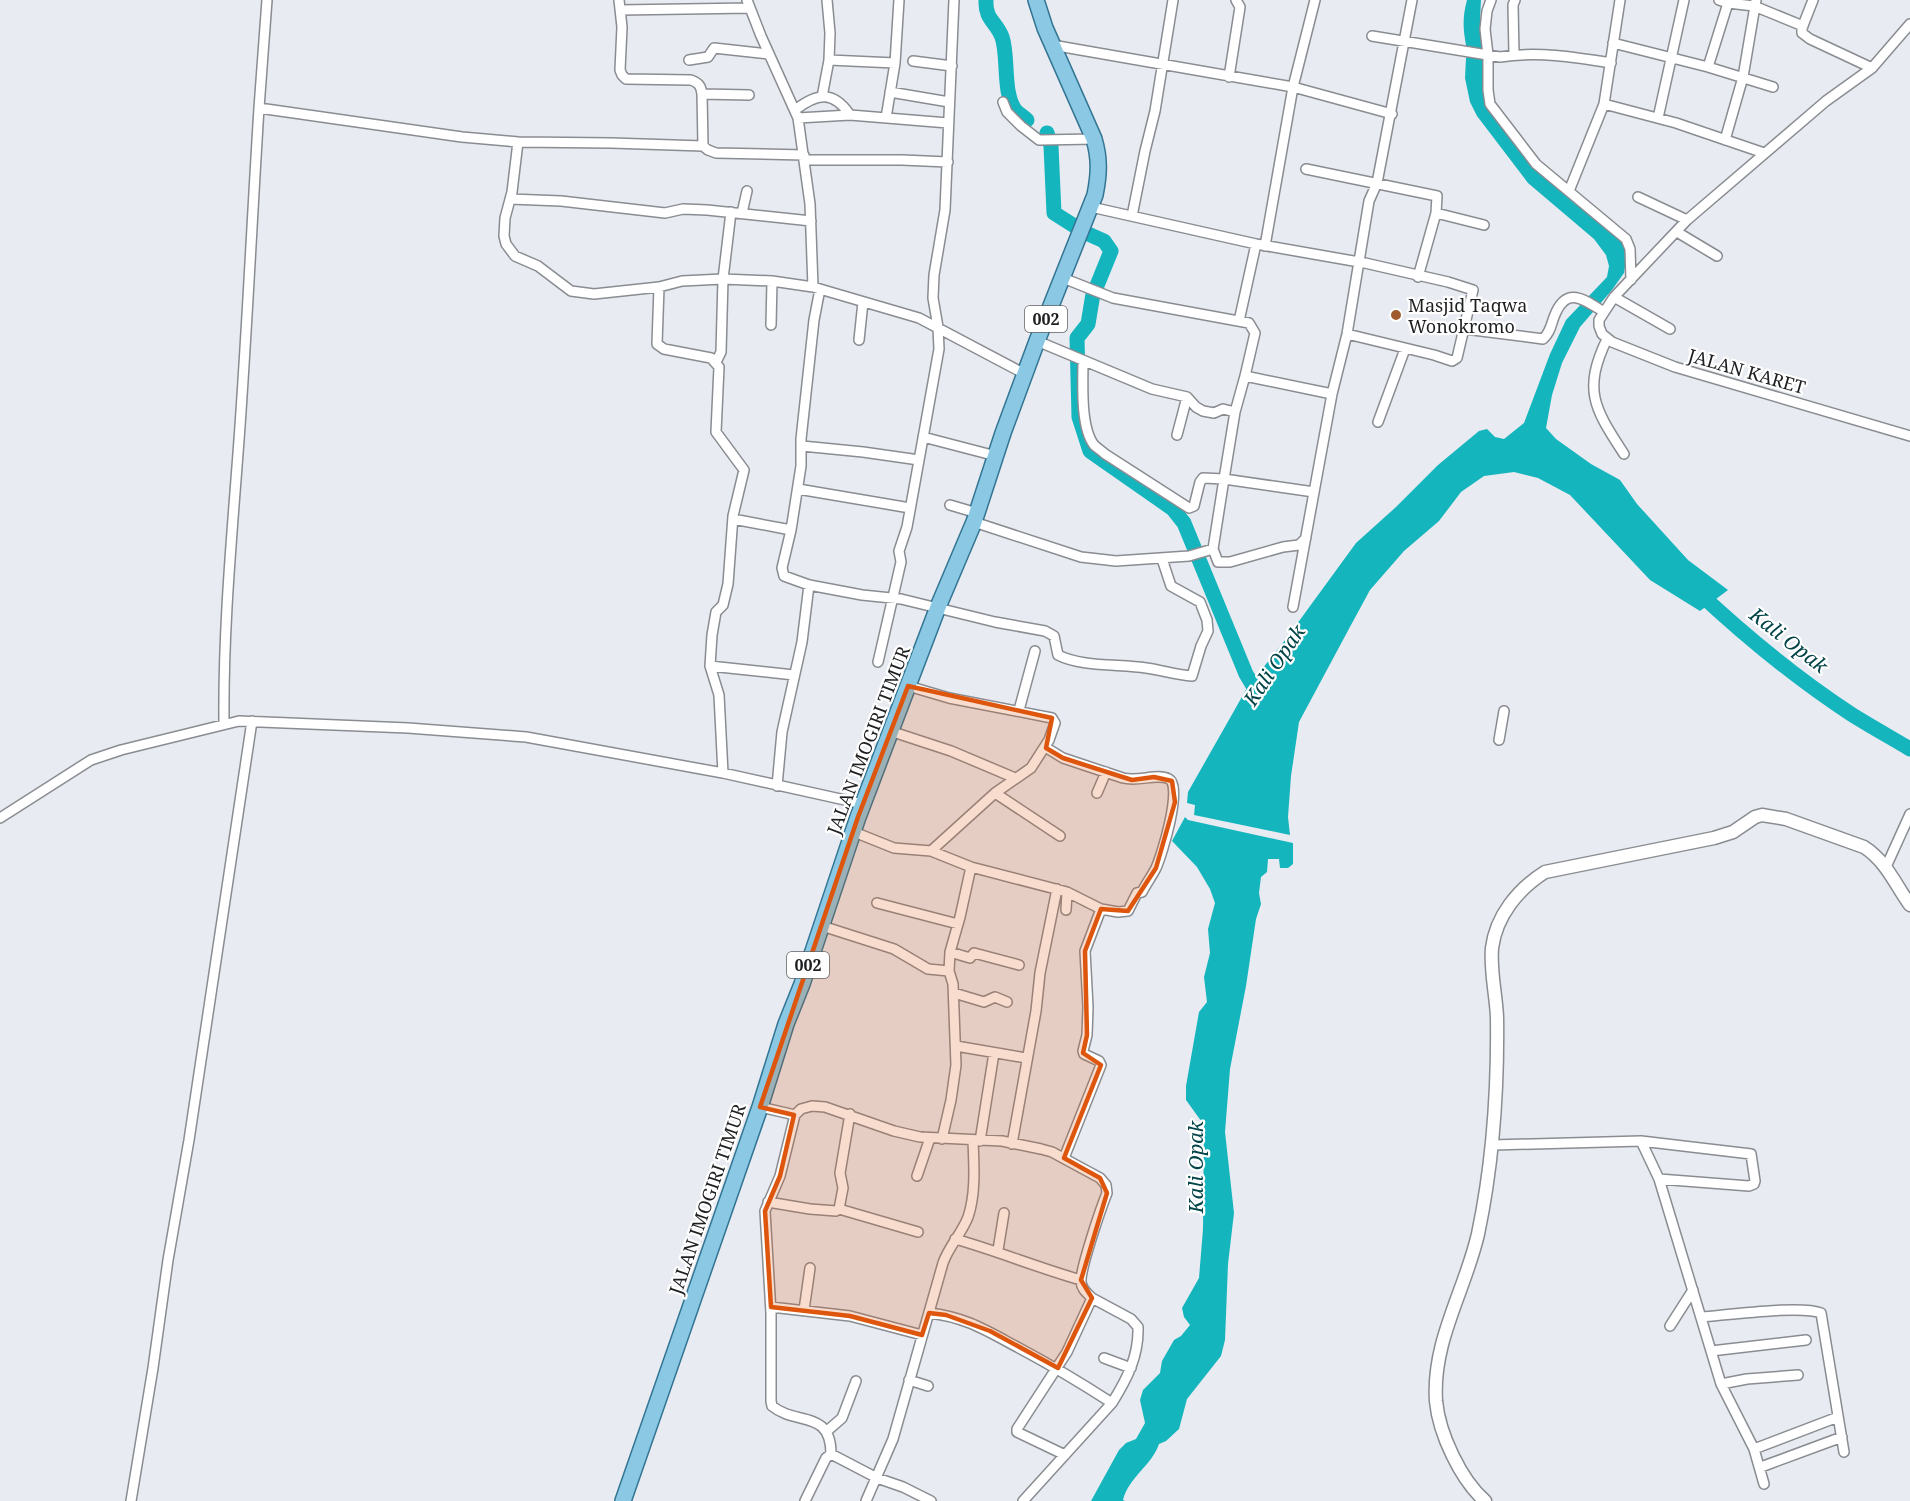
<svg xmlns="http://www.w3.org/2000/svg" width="1910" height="1501" font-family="'Noto Serif',serif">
  <rect width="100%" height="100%" fill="#e8ebf1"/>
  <path fill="#15b5be" d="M1467,0H1481L1480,20L1493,101L1534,166L1591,211L1626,245L1627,255L1624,273L1612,290L1580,327L1562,363L1552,395L1546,428L1556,439L1591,464L1620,480L1637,504L1688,560L1728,590L1700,611L1650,580L1570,495L1538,478L1514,472L1484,476L1461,492L1439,521L1404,551L1370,590L1351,625L1299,722L1291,776L1288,817L1290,835L1194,815L1195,805L1187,803L1188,792L1247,688L1286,639L1356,543L1396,507L1438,465L1479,431L1487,429L1495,437L1504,439L1524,423L1550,354L1566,320L1607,277L1609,266L1606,255L1594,239L1528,183L1477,116L1470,102L1465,78L1466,58L1468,56C1464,34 1461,22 1467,0Z
    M1185,817L1188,820L1293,843V864L1288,868H1280L1279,859H1268L1267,872L1261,877L1259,893L1261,904L1256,919L1246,986L1230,1069L1225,1132L1234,1213L1228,1264L1225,1340L1221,1356L1187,1399L1179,1429L1166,1441L1159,1444C1152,1465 1129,1477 1123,1500L1125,1501H1091L1119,1450L1126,1443L1136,1439L1145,1423L1140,1400L1143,1390L1160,1373L1162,1361L1174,1340L1181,1336L1190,1325L1184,1317L1182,1308L1199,1278L1203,1229L1204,1125L1186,1100V1086L1199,1012L1207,1002L1204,977L1210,953L1208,929L1215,903L1210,889L1197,867L1172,841Z"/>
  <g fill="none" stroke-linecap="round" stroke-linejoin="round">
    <path stroke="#15b5be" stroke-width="15" d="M986,0C985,20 996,21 1002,37C1009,57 1002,94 1016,111C1019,114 1024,117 1027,120
      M1047,133L1051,146L1054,213L1076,227
      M1086,233L1104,241L1111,251L1096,288
      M1093,294L1088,324L1077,338L1079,417L1090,451L1173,509L1184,523L1246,674L1261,699
      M1696,590C1744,635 1796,678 1851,714C1870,726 1890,737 1910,749"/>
    <g stroke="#898c91" stroke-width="12">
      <path id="minor" d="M267,0L259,108L462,137L518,142L512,192L505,218L504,236L506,244L515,256L538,266L571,291L594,294L659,287L682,281L723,279L772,281L813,287L919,318L1025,374
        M619,0L622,27L620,70L622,75L626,79L691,80C699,83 701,86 702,94L703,146
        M747,0L761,36L798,118L810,204L813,287
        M1491,0L1487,11L1485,29L1488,55V90L1490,104L1536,164L1626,239L1630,249L1631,280
        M1719,0L1728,3L1754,6L1803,26
        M1813,0L1802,28V33L1810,39L1872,68
        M620,10L750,8
        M1910,24L1872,68L1826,101L1687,220L1614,297L1599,320V326L1602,334L1612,342L1675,367L1910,436
        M1372,36L1500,57C1537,51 1574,57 1611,63
        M1613,43L1708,67L1773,87
        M1052,45L1293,87L1392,114
        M1514,55L1513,5L1515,0
        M689,60L708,57L714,48L769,54
        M829,60L895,63
        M913,61L952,66
        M1708,67L1728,3
        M1229,77L1240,7L1236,0
        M890,92L949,102
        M702,94L749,95
        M822,97L829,60L830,33L827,0
        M1003,102L1007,112L1021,126L1039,140L1094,139
        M1604,104L1676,123L1764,153
        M795,110C817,93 833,90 850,115
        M798,118L850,115L948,123
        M886,118L895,63L899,0
        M1658,118L1684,0
        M1725,140L1743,77L1756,0
        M518,142L611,143L703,146L708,150L716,153L804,155
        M805,160H902L948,162
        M1306,169L1437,196L1436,213L1418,277
        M1569,191L1604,104L1620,0
        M1638,197L1687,220
        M510,199L561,201L665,213L683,209L707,210L811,221
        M1091,207L1256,244L1365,263L1448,282L1473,290L1457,358L1452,361L1434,355L1347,334
        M742,213L747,191
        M1436,213L1484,225
        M1132,216L1145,151L1155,111L1173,0
        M1677,232L1717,256
        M1265,246L1293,87L1315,0
        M1063,278L1113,298L1249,323L1255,333L1245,376L1332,394
        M659,287L657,344L664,349L711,358L719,367L716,432L744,470L733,516L728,584L723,605L716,612L712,635L710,666L719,695L723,773
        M820,289L814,320L801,439V466L791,530L782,568L784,576L809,585L862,595L901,599L995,622L1045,631L1054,636L1058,655C1081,667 1120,664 1146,668C1161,670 1177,675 1192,676L1201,646L1208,631L1207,620L1200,602L1171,586L1162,559
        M1614,297L1670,329
        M1239,321L1256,244
        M771,325L772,281
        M1465,329L1543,339C1550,333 1551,325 1554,317C1566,285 1583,299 1604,312
        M1607,339C1582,391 1595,409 1624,454
        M859,340L863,302
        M1037,341L1152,389L1187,397L1196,407L1203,411L1214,413L1223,409L1235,412
        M1083,361C1083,382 1080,427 1094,445C1097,448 1102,451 1105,454L1189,508L1194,506L1200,482L1203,478L1224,479L1235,412L1245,376
        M716,362L721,352L723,279L731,212
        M1378,422L1405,349
        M1177,435L1187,397
        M923,437L996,456
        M802,446L863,452L919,460
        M798,489L910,508
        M950,505L977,513
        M733,519L791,530
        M974,522L1081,557L1116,561L1189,556L1213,549
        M1306,538L1299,545L1283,547L1230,562H1218L1213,549L1224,479L1314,492
        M1293,607L1332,394L1347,334L1369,201L1377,183L1412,0
        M878,662L901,562L899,551L907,527L939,349L938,327L933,298L934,275L945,210L954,0
        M710,666L794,675
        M908,686L949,698L1052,718L1055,723L1049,740L1031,768L995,793L931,851
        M1019,710L1035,651
        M224,723C223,628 232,535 239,440C247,330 252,219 259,108
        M890,731L951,751L1015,778
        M1499,740L1504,711
        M777,786L782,732L802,642L809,585
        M995,793L1060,836
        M1097,793L1106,772
        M0,818L91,760L121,750L239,721L408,728L526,737L723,773L863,804
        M854,832L894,848L931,851L971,867L1067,892L1101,909L1118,912L1128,911L1137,893L1142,892C1146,884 1152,876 1156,868C1162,855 1183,786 1169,779C1157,773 1139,782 1123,778L1063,758L1045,747
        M1886,867L1910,814
        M877,903L958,924
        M1066,910L1067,892
        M822,926L894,949L928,969L949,971
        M950,952L970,958L974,953L1019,965
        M954,993L984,1002L995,997L1007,1002
        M956,1046L1026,1058
        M760,1107L795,1115L780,1176L765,1211L771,1313V1401L772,1406C796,1426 831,1409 831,1454
        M795,1115L801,1109L812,1106L825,1107L894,1131L920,1137L1002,1141L1041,1149L1052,1152L1100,1178L1106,1185L1107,1193C1101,1208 1080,1269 1081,1282C1082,1290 1087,1293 1092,1298L1067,1352L1017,1429V1432L1065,1455
        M942,1139L951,1100L956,1065L953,984L949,971L950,952L960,917L971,867
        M980,1141L994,1053
        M1641,1141L1659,1179L1721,1384L1754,1449L1764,1484
        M1012,1144L1036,1011L1040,973L1057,889
        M1493,1145L1641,1141L1751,1154L1755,1181L1754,1184L1749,1186L1659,1179
        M1064,1158L1101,1065L1099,1061L1084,1054L1083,1051L1087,1035L1088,1007L1085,951L1101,909
        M917,1176L930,1138
        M768,1202L810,1209L836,1211L839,1209L843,1188L840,1173L850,1114
        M839,1209L918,1232
        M955,1239C998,1251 1038,1268 1081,1280
        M998,1250L1004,1213
        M771,1307L850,1316L922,1335
        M804,1310L810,1268
        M929,1313C966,1317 987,1331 1019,1348C1051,1365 1081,1383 1112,1403
        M1702,1317C1727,1315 1801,1305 1821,1313L1844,1452
        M1670,1326L1693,1290
        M1711,1351L1806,1340
        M1104,1358L1131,1368
        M909,1380L928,1386
        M1721,1384L1747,1379L1798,1375
        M827,1431L842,1418L856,1381
        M1754,1449L1838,1417
        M1761,1467L1842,1437
        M131,1501L153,1368L168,1260L189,1140L252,721
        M805,1501L826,1458L831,1454L877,1478L903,1487L931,1501
        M866,1501L893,1439L943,1263C949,1246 962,1233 968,1217C976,1194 974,1165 973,1141
        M1023,1501L1112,1403C1127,1379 1139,1356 1138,1327L1131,1319L1092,1298"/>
    </g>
    <g stroke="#898c91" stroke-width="15">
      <path id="tertiary" d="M1485,1501C1461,1480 1439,1434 1436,1401C1432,1341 1465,1291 1478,1234C1493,1163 1498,1089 1497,1017C1496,994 1490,971 1492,948C1496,916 1518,889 1545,872L1714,838L1733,832L1755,817L1762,815L1786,819L1864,847C1886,861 1895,884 1910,905"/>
    </g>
    <g stroke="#327593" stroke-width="18">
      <path id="primary" d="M623,1501L760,1107L786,1024L802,984L858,817L938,607L974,522L1003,433L1037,341L1095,195C1099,175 1100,159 1094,139L1045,28L1036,0"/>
    </g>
    <use href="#minor" stroke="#fff" stroke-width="9"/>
    <use href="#tertiary" stroke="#fff" stroke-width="12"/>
    <use href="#primary" stroke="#8bc8e3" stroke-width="15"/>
  </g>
  <path fill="#de560d" fill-opacity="0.2" stroke="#de560d" stroke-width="4.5" stroke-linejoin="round" d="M908,686L1052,718L1046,748L1063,758L1132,780L1154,777L1172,781L1175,802L1156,868L1128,911L1101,909L1085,951L1087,1035L1083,1053L1101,1065L1064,1158L1100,1178L1107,1193L1081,1280L1092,1298L1058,1368L990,1331L946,1315L929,1313L922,1335L850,1316L771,1307L765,1211L780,1176L794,1115L760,1107L858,817Z"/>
  <circle fill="#9f5a2e" stroke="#fff" stroke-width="2" cx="1396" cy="315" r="6"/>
  <g text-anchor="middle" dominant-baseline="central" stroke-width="4.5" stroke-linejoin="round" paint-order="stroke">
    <g fill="#fff" stroke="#626264" stroke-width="1.5">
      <rect x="1025" y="306" width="42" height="26" rx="4.5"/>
      <rect x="787" y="952" width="42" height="26" rx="4.5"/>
    </g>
    <g font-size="16" font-weight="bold" fill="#1e1f21">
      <text x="1046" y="319">002</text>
      <text x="808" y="965">002</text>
    </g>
    <g font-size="18" fill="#1e1f21" stroke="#fff" text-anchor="start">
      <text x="1408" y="305">Masjid Taqwa<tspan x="1408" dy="21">Wonokromo</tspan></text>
    </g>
    <g font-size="18" fill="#1e1f21" stroke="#fff">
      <text transform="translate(1747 371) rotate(16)">JALAN KARET</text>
      <text transform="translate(868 740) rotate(-69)">JALAN IMOGIRI TIMUR</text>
      <text transform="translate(707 1199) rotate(-71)">JALAN IMOGIRI TIMUR</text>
    </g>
    <g font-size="20" font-style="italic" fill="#024447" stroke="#fff">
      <text transform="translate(1789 640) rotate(38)">Kali Opak</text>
      <text transform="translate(1274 665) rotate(-56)">Kali Opak</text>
      <text transform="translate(1195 1167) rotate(-90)">Kali Opak</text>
    </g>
  </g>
</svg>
